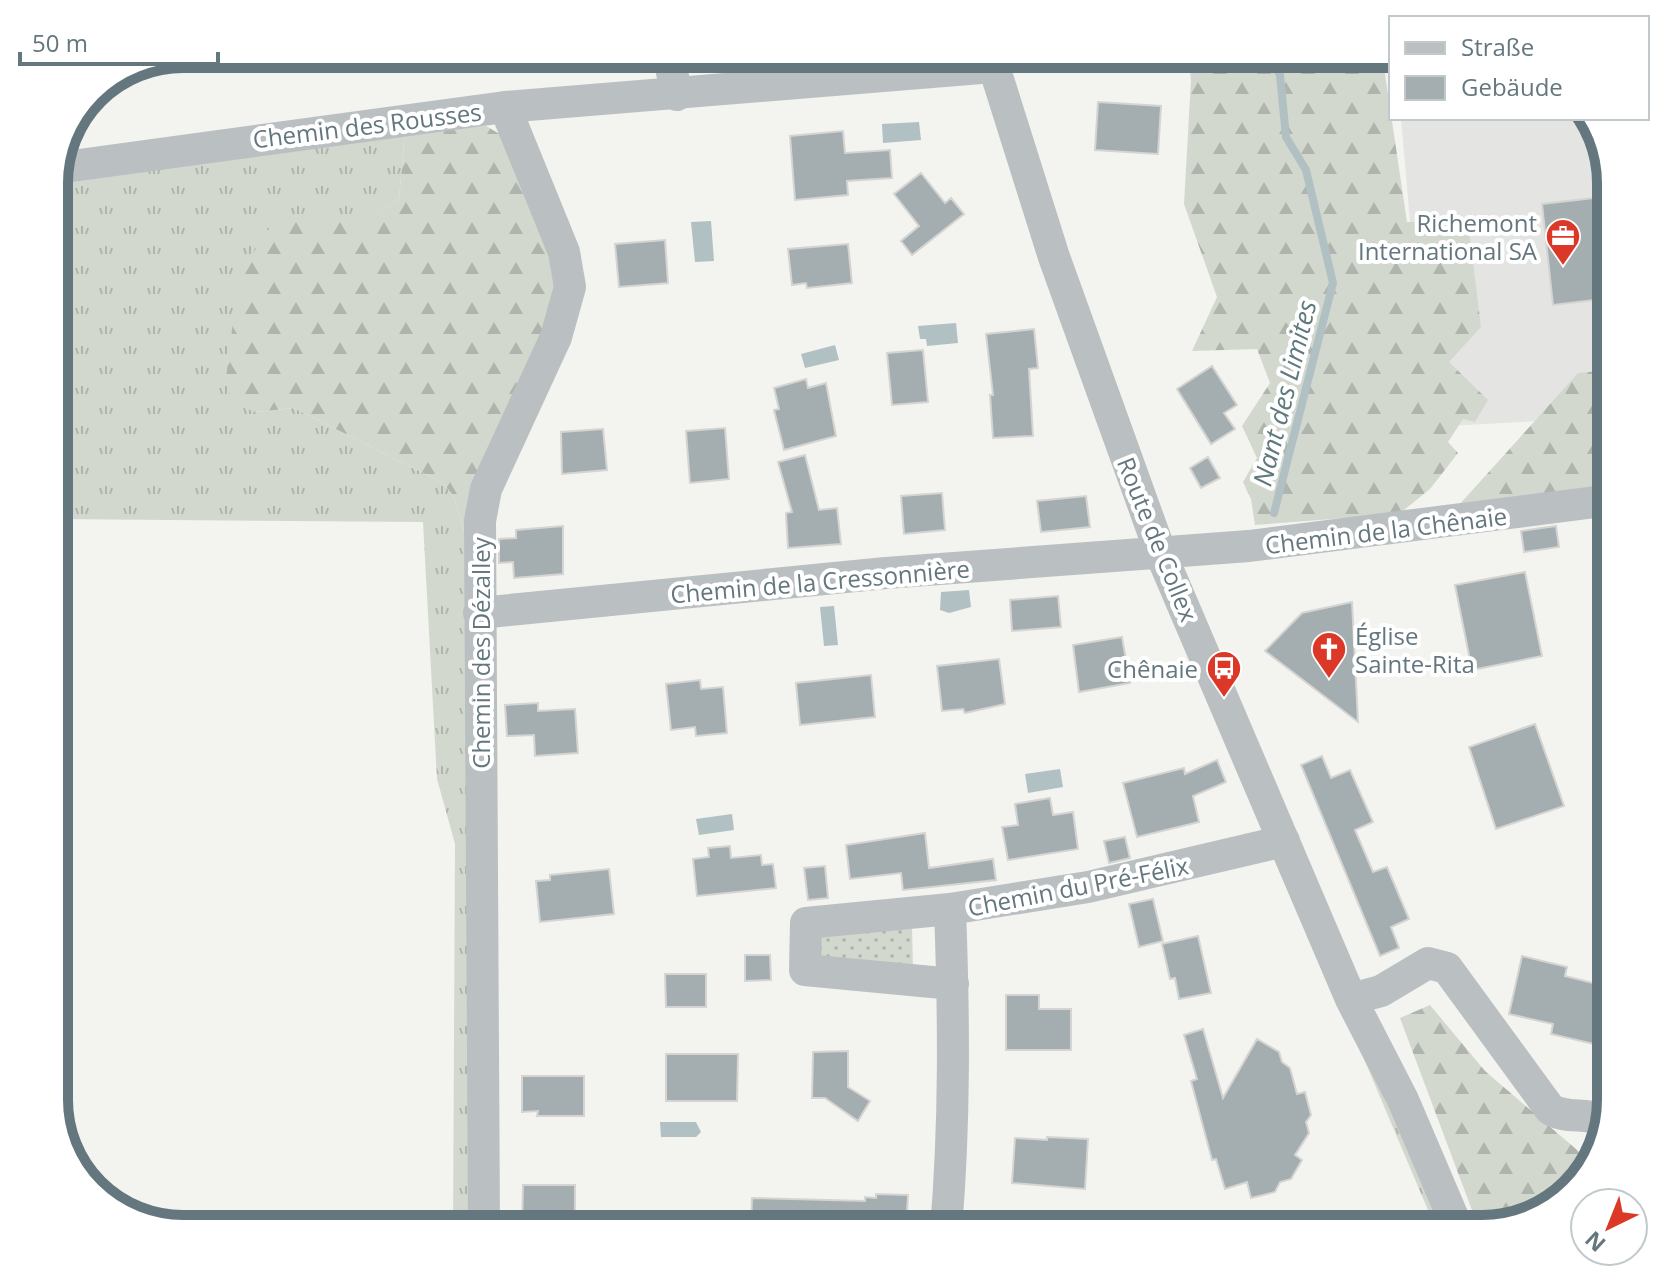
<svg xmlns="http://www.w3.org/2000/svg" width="1665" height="1283" font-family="'Open Sans',sans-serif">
  <defs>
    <pattern id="grass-tufts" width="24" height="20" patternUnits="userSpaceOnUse" patternTransform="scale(2)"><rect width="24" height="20" fill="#d3d8cf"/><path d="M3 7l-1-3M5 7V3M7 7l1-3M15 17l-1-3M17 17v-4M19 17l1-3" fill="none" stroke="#afb4ad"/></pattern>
    <pattern id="forest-firs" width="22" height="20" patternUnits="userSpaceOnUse" patternTransform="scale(2)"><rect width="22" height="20" fill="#d3d8cf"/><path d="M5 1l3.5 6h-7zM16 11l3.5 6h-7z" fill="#afb4ad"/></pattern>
    <pattern id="park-dots" width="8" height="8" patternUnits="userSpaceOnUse" patternTransform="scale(2)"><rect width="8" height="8" fill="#d3d8cf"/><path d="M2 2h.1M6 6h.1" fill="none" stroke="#afb4ad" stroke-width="1.8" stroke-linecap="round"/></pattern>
  </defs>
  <rect width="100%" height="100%" fill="#f3f3ef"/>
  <path fill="#e4e4e3" d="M1401,118H1591L1598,126L1611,182V417L1428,427Z"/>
  <path fill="url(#grass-tufts)" d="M405,131L399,199L372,219L301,218L256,412L294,408L443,483L453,495L464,531L474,528L469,1229H453L455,844L437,779L423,522L54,519V180Z
    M1353,1033L1381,1083L1445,1229H1436Z"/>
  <path fill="url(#forest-firs)" d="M1188,54H1382L1407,222H1468L1481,327L1449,362L1488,400L1475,422L1463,419L1448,442L1458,453L1430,489L1399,514L1255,525L1251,499L1243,482L1257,458L1242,426L1270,383L1257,349L1192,351L1217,297L1184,204L1191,80Z
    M486,126L508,139L551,243L558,289L474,528L464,531L453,495L443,483L294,408L256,412L232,404L226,377L238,282L262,237L273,225L301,218H373L399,199L405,131Z
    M1611,370V484L1459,505L1578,373Z
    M1430,1005L1485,1071L1590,1161C1575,1205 1522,1225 1479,1229L1400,1018Z"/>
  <path fill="url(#park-dots)" d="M912,926L913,970L818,962L816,933Z"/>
  <path fill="#b1c1c3" d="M919,122L921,140L883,143L882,124Z
    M711,221L714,261L695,262L691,222Z
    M956,323L958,343L927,346L926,339H920L918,326Z
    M835,345L839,360L805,368L801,354Z
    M969,590L971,607L949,613L940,610L941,592Z
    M834,606L838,645L824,646L820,607Z
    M1060,769L1063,787L1028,793L1025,774Z
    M732,814L734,830L699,835L696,819Z
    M660,1122H696L701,1132L696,1137H661Z"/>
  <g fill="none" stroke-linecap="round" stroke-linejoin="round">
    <path stroke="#b1c1c3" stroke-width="8" d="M1268,54L1280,75L1286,137L1306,170L1333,283L1274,513"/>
  </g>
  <path fill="#a4adb0" stroke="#d4d4d2" stroke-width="2" d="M1098,102L1161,106L1158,154L1095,150Z
    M843,131L845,153L890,150L892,178L847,181L848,195L795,200L790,136Z
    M921,173L945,203L951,198L964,214L912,255L901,241L919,226L894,194Z
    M1611,196V298L1553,305L1542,204Z
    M665,240L668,283L619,287L615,244Z
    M848,244L852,283L807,288L806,283L792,285L788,249Z
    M1034,329L1038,368L1029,369L1033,436L993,438L990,395H993L986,334Z
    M923,350L928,402L892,405L887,353Z
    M1212,366L1237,405L1224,413L1235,429L1211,444L1177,389Z
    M806,379L808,388L826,383L836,436L784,450L774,410L779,409L774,388Z
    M725,428L729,479L690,483L686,431Z
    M603,429L607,470L562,474L561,432Z
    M805,455L819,510L837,508L841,544L788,548L786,513L792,512L778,462Z
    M1208,457L1220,478L1201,488L1190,468Z
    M942,493L945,530L904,534L901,496Z
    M1086,496L1090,527L1041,532L1037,501Z
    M563,526V574L514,578L513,562L499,563V539L516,538V530Z
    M1556,526L1559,547L1524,552L1521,531Z
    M1525,572L1542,656L1472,670L1455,585Z
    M1058,596L1061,627L1012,631L1010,600Z
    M1352,602L1358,722L1265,651L1302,613Z
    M1122,637L1130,683L1079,692L1073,645Z
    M999,659L1005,704L965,713L963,709L942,711L937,666Z
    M871,675L875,717L800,725L796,683Z
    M700,680L701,689L723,687L727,733L696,736L695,727L671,730L666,684Z
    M538,703V711L575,709L578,753L535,756L534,735L507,736L505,705Z
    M1535,724L1564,806L1496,829L1469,747Z
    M1322,756L1331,778L1350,770L1373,822L1355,830L1373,872L1387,867L1409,919L1391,927L1399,948L1380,956L1301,765Z
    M1217,760L1226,782L1193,796L1199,822L1137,837L1123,783L1184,768L1185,774Z
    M1050,798L1053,815L1073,812L1078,849L1008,860L1002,827L1018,825L1015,804Z
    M925,833L929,868L993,859L996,880L903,890L901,873L850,879L846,845Z
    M1125,837L1130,858L1109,863L1104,841Z
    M730,846L731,858L761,855L762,865L773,864L776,888L697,896L693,859L709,857L708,848Z
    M825,866L828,898L808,900L804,868Z
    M609,869L614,914L540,922L536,881L550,880V875Z
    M1153,899L1163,941L1139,947L1129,904Z
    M1198,936L1211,993L1179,999L1175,978L1170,979L1162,944Z
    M745,955H770L771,980L745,981Z
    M1522,956L1567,967L1565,976L1609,987L1611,1048L1551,1034L1553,1024L1509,1014Z
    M665,974H706V1007H666Z
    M1006,995H1039V1009H1071V1050H1006Z
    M1203,1029L1223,1098L1257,1039L1279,1052L1282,1062L1290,1068L1297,1094L1305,1092L1311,1115L1306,1122L1309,1133L1295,1155L1302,1160L1291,1179L1280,1182L1275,1192L1251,1198L1247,1182L1225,1189L1216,1159L1212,1160L1191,1081L1197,1079L1184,1035Z
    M848,1051V1087L870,1101L858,1121L825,1098H812L813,1052Z
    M666,1054H738L737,1101H666Z
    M522,1076H584V1116H537L538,1111L522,1112Z
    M1047,1137L1088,1139L1085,1189L1012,1183L1015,1138L1047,1140Z
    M523,1185H575V1222L564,1221V1229H522Z
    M876,1194L908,1195L906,1229H751L752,1198L865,1201V1197L876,1198Z"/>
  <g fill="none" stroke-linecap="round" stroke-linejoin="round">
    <path stroke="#babfc1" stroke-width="32" d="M668,54L677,95
      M990,54L1054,257L1161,554L1351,999L1403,1100L1458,1229
      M57,168L505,107L993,67
      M479,613L886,573L1249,546L1611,500
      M950,909L806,923L805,970L953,984
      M1351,999L1381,991L1428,963L1447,968L1550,1109C1567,1120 1586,1111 1604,1121
      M484,1229L480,521L486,489L556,337L570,287L564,252L505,107
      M946,1229C955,1122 954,1017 950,909L1088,887L1284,841"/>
  </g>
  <defs>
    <g id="office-pin" transform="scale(1.8)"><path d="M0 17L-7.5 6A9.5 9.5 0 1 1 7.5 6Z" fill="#db3828" stroke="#fff"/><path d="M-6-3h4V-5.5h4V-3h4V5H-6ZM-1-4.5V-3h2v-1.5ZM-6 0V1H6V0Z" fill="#fff"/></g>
    <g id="church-pin" transform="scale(1.8)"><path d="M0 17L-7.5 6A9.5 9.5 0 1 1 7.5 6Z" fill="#db3828" stroke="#fff"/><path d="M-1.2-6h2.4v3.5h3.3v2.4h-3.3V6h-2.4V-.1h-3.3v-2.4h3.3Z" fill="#fff"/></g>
    <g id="bus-pin" transform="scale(1.8)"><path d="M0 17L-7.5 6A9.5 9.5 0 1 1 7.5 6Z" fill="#db3828" stroke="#fff"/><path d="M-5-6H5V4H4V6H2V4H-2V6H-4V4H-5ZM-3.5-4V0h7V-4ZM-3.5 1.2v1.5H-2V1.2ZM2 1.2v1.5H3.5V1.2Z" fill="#fff"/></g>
  </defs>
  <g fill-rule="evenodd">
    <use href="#office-pin" x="1563" y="236"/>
    <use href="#church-pin" x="1329" y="649"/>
    <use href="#bus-pin" x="1224" y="668"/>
  </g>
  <g text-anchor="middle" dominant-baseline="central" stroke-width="8" stroke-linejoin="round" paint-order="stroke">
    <g font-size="24" fill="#64777f" stroke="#fff">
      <text transform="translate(367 125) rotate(-7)">Chemin des Rousses</text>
      <text transform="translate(1386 530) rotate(-7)">Chemin de la Chênaie</text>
      <text transform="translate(1158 539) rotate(68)">Route de Collex</text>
      <text transform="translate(820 581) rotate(-5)">Chemin de la Cressonnière</text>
      <text transform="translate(480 653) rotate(-90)">Chemin des Dézalley</text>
      <text transform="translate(1078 886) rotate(-11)">Chemin du Pré-Félix</text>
    </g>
    <g font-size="24" fill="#64777f" stroke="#fff" text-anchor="end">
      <text x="1537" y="222">Richemont<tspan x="1537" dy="28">International SA</tspan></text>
      <text x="1355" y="635" text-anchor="start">Église<tspan x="1355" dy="28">Sainte-Rita</tspan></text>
      <text x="1198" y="668">Chênaie</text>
    </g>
    <g font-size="26" font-style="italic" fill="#5f797d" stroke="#fff">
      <text transform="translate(1284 393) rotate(-76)">Nant des Limites</text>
    </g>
  </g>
  <path d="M0 0H1665V1283H0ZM183 68H1482A115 115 0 0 1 1597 183V1100A115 115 0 0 1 1482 1215H183A115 115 0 0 1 68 1100V183A115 115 0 0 1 183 68Z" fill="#fff" fill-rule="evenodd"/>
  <path fill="none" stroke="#64777f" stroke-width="10" d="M183 68H1482A115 115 0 0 1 1597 183V1100A115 115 0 0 1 1482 1215H183A115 115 0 0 1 68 1100V183A115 115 0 0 1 183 68Z"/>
  <rect x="1389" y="16" width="260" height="104" fill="#ffffff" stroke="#c1c9cc" stroke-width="2"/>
  <rect x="1405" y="42" width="40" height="12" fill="#babfc1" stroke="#c1c9cc" stroke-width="2"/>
  <text x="1461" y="56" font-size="24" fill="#64777f">Straße</text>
  <rect x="1405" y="76" width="40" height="24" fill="#a4adb0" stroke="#c1c9cc" stroke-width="2"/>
  <text x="1461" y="96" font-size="24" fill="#64777f">Gebäude</text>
  <g transform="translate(1609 1227) rotate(223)"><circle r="38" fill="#ffffff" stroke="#c1c9cc" stroke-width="2"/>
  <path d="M0-6L14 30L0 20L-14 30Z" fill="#db3828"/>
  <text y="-12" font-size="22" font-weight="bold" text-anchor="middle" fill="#64777f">N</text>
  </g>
  <path d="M20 52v12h198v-12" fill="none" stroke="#64777f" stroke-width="4"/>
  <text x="32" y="52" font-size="24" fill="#64777f" stroke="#ffffff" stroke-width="6" paint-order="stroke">50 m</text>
</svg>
